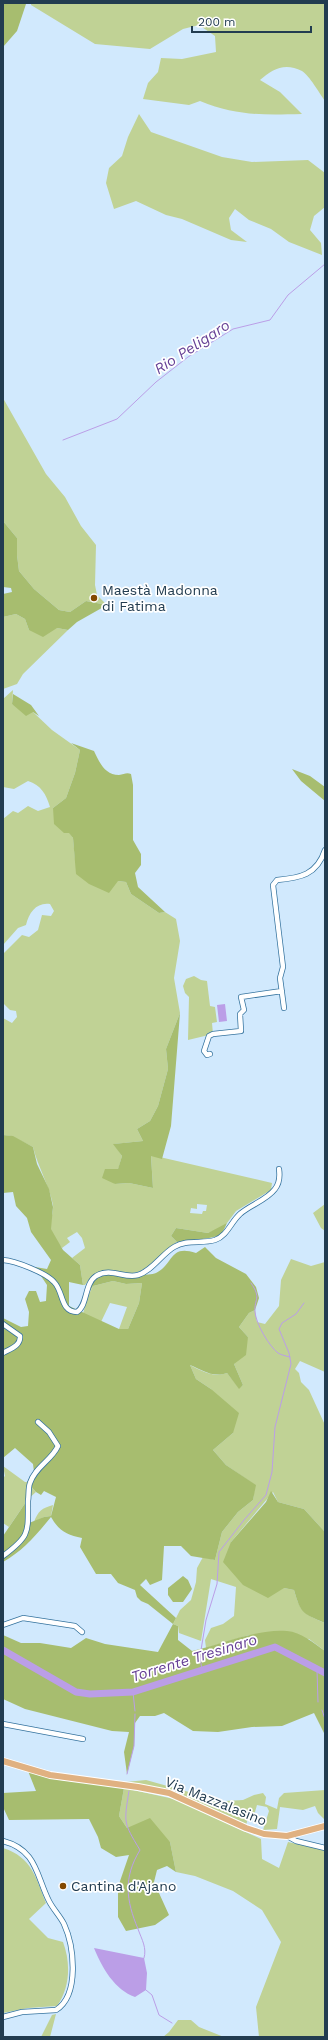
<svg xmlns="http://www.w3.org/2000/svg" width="328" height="2040" font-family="'Work Sans',sans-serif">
  <rect width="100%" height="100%" fill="#d1e9fd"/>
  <path fill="#c0d295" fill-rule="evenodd" d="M31,3H325V101C320,94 309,75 302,71C285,62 272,69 260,80L280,92L302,114C263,115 237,116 200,101L189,105L143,99L148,83L158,72L161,58L182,59L216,52L215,36L199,25L183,29L150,49L95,44L31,5Z
    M139,114L151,132L222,157L252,162L308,160L325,173V207L314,216L310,230L321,243L322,255L289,242L271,229L249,220L235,209L229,218L231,230L247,242L231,240L182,219L166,215L136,201L114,209L106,183L109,168L122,156L128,137Z
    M3,398L46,474L65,497L81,526L96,545L95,585L97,595L107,605L86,601L70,612L59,610L34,589L19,571L17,555V538L3,521Z
    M16,614L25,619L29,630L57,628L68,630L23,674L17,684L3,689V617Z
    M13,690L12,704L33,712L52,730L80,750L75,773L66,798L53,808L73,838L75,859L118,881L126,882L131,894L159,913L165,912L176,919L180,941L174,978L180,1013L166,1049L168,1069L158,1106L150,1121L137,1129L143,1141L114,1144L122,1156L118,1170L105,1169L115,1184L129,1183L153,1188L151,1155L272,1183L271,1190L236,1211L227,1223L221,1228L208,1233L176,1228L171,1236L177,1242C164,1250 152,1267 138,1272C115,1278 103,1260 85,1285H83L80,1265L72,1258L85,1248L82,1238L77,1232L67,1238L70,1242L62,1248C58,1243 52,1237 51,1230C49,1222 54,1213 53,1205C49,1185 38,1167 33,1147L11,1136L3,1135V1018L12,1023L17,1017L16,1011L10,1010L3,1003V954L22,935L29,937L38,930L42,915L51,916L54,911L50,904C37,902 29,912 26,925L18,928L3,945V819L13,811L18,813L28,806L38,811L50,807C46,794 41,785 28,781L14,789L3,787V699ZM197,1204L207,1205L206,1211H203L202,1214L190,1213L191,1208L197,1209Z
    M194,976L201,980L207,981L210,1006L215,1007L217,1022L212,1023L213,1034L188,1040L189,997L185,993L183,986L186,979Z
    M325,1204V1231L321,1228L313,1213Z
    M291,1259L311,1266L325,1262V1372L300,1361L295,1369L299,1373L301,1382L309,1390L325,1425V1532L304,1509L278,1502L273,1492L231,1542L284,1588L294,1590C300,1612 304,1614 325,1623V1651L309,1639L249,1635L206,1648L205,1640L211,1628L223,1624L234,1616L236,1587L211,1579L201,1641L179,1633L178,1626L173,1624L180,1610L191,1600L196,1582L197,1568L203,1557L215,1560L222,1532L238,1512L253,1500L255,1485L226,1465L213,1450L233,1433L211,1389L196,1379L190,1365C202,1371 213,1378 227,1373L239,1388L243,1385L234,1364L248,1337L239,1327L249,1313L255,1310L257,1322L265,1324L279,1306L281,1280Z
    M113,1281L126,1284L142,1283L139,1303L128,1329H119L127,1307L110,1303L101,1322L83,1314L87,1298L93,1286Z
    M3,1466L25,1482H27L36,1492L28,1499L9,1527L3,1523V1478L5,1476Z
    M53,1505L51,1516L44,1517L34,1522C38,1511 42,1508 53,1505Z
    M146,1780L196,1794L207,1802L243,1800L254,1795L263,1793L266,1797L265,1804L277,1809L279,1798L284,1793L325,1790V1820L318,1813L315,1806L303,1810L280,1807L277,1829L263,1830L269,1811L267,1807L257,1805L255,1812L248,1817L246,1826L193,1801L126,1782Z
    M124,1788L174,1799L261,1839L262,1859L279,1868L288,1842L325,1850V2037H259L256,2007L281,1942L262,1910L233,1891L195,1876L176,1872L170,1842L127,1828L119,1816Z
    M3,1848C32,1857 36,1878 46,1903L29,1919L48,1938L63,1942C71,1963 70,1988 57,2006L28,2008L3,2013Z
    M56,2014L50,2037H41L52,2015Z
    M178,2020H191L199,2027L224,2037H163L169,2032Z"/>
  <path fill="#a7bd6f" d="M3,3L26,4L17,31L3,47Z
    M3,521L17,538V555L19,571L34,589L59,610L70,612L86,601L107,605L77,622L68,630L57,628L43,637L29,630L25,619L16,614L3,617V594L12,592L11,588L3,587Z
    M13,694L31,705L39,716L33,712L26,716L12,704Z
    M71,743L94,751C99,761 104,775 119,775C124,774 127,772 131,774L133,785V840L141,854V865L135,873L138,887L165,912L159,913L131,894L126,882L118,881L109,893L89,884L76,874L73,838L69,833H64L54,824L53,808L66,798L75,773L80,750Z
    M292,769L310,776L325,787V801L301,781Z
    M180,1013L171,1126L162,1159L151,1156L153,1188L129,1183L115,1184L102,1178L105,1169H118L122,1156L113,1144L143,1141L137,1129L150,1121L158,1106L168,1069L166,1049Z
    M3,1135L13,1136L33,1147L37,1164L49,1189L53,1207L51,1229L63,1250L80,1265L83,1285L69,1282V1306L119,1329H128L139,1303L142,1283L126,1284L113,1281L93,1286L90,1291V1284L103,1273C114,1274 146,1277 156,1273C174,1264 169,1244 196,1253L205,1247L216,1258L246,1274L256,1287L259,1298L255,1310L249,1313L239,1327L248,1337L246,1355L234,1364L243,1385L239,1389L227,1373C212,1378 203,1370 190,1365L196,1379L211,1389L239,1413L233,1433L213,1450L226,1465L256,1485L253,1500L238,1512L222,1532L215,1560L191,1556L181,1546H164L162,1580L150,1585L146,1579L140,1585L176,1618L173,1624L178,1626V1640L192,1651C220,1645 258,1628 287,1631C301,1632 314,1643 325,1651V1735L314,1713L282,1726L252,1727L218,1732L193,1731L164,1713L155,1716H140L135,1723L134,1746L127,1774L124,1752L129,1732L112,1731L25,1709L3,1699V1635L21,1643H40L71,1648L86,1638L105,1644L158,1652L173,1624L148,1604L141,1601L137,1597L135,1590L118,1583L111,1574H96L80,1547L82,1538C67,1535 59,1531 51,1517C37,1534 23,1551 3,1562V1536L28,1499L29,1523L44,1517L51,1516L56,1497L44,1491L41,1495L36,1492L27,1482L34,1472L33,1464L15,1448L3,1458V1318L21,1327L28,1326L29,1312L25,1299L29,1291H36L40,1302L46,1301L47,1285L35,1267L47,1269L51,1260L31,1232L27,1218L16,1206L13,1192L3,1193Z
    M227,1223C225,1227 223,1232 221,1234C216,1239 186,1240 177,1242L171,1236L176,1228L208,1233Z
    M271,1491L278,1502L304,1509L325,1532V1623C302,1613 301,1614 294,1590L284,1588L268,1598L243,1585L223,1562L231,1542L266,1502Z
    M183,1576L188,1580L192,1589L183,1602H173L168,1595V1588Z
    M28,1771L61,1780L124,1788L119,1816L127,1828L150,1818L170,1842L176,1872L167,1866L157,1870L154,1882L169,1915L155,1925L126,1931L118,1917V1887L129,1855L116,1857L101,1848L98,1837L89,1819L9,1820L3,1807V1793L36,1791Z"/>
  <path fill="#bb9ee7" d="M225,1004L227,1021L219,1022L217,1005Z
    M94,1948L144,1958L147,1973L146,1990L135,1997C115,1990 102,1968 94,1948Z"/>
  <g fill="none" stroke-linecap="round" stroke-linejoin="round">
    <path stroke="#bb9ee7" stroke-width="1" d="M63,440L117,419L156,382L188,357L233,329L270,320L288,295L325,264
      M251,1283C262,1299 254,1298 255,1312C256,1324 269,1346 278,1353C281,1355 286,1356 290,1357
      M317,1670L318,1702
      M202,1671L200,1656L206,1620L217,1584L219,1552L244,1520L266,1495L272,1472L275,1427L291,1364L289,1353L279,1329L282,1323L296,1314L304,1303
      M133,1692L135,1711
      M322,1710L325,1719
      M127,1774L134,1746L135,1714
      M129,1791C124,1823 123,1822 140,1850C123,1878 126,1900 138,1929C142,1940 147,1948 144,1958
      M146,1990L152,1995L159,2015L172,2023"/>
    <path stroke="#bb9ee7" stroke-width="7" d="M3,1650L76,1692L90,1694L133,1692L275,1647L325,1673"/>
    <g stroke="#35739e" stroke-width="6">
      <path id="minor" d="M284,1008L280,978L283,967L273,885L277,880C300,878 317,875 325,850
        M210,1054L207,1055L204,1051L209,1036L213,1034L241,1031L240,1014L244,1010L241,997L282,991
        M3,1260C16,1261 46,1273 54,1282C64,1292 60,1312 77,1312C88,1305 84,1284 96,1276C111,1267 124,1279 138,1275C152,1271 162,1254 174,1247C187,1239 202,1244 215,1240C227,1236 231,1222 240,1214C250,1205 267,1200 275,1189C279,1184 280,1176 279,1169
        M3,1324L20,1336C21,1346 10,1349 3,1353
        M3,1556C30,1536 28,1533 28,1501C29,1496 28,1488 30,1483C35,1467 52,1460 58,1446L49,1432L38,1422
        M3,1625L23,1618L75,1626L82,1632
        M3,1724L83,1739
        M287,1836L296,1841L325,1848
        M3,1841C37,1850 36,1875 49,1901C53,1909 60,1916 64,1924C74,1946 80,1995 56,2010L22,2012L3,2017"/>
    </g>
    <g stroke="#fff" stroke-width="8">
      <path id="major" d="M3,1761L50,1775L138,1787L169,1793L246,1828L264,1834L287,1836L325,1826"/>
    </g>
    <use href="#minor" stroke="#fff" stroke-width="4.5"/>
    <use href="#major" stroke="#e0b181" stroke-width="6"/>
  </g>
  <g fill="#834800" stroke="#fff" stroke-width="1.5">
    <circle cx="94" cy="598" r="4"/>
    <circle cx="63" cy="1886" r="4"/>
  </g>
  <g text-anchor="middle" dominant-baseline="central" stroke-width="3.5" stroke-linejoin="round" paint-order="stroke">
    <g font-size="14" fill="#223c50" stroke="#fff" text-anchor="start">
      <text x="102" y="590">Maestà Madonna<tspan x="102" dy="16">di Fatima</tspan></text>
      <text x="71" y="1886">Cantina d'Ajano</text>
    </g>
    <g font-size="14" fill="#223c50" stroke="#fff">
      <text transform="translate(216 1801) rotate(22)">Via Mazzalasino</text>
    </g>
    <g font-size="15" font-style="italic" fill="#653f95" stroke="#fff">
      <text transform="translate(192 347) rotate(-33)">Rio Peligaro</text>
      <text transform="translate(194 1658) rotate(-17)">Torrente Tresinaro</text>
    </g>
  </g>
  <rect width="328" height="2040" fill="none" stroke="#223c50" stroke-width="8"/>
  <path d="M192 26v6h119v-6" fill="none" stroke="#223c50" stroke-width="2"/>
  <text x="198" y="26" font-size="12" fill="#223c50" stroke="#ffffff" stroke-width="3" paint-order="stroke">200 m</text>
</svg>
